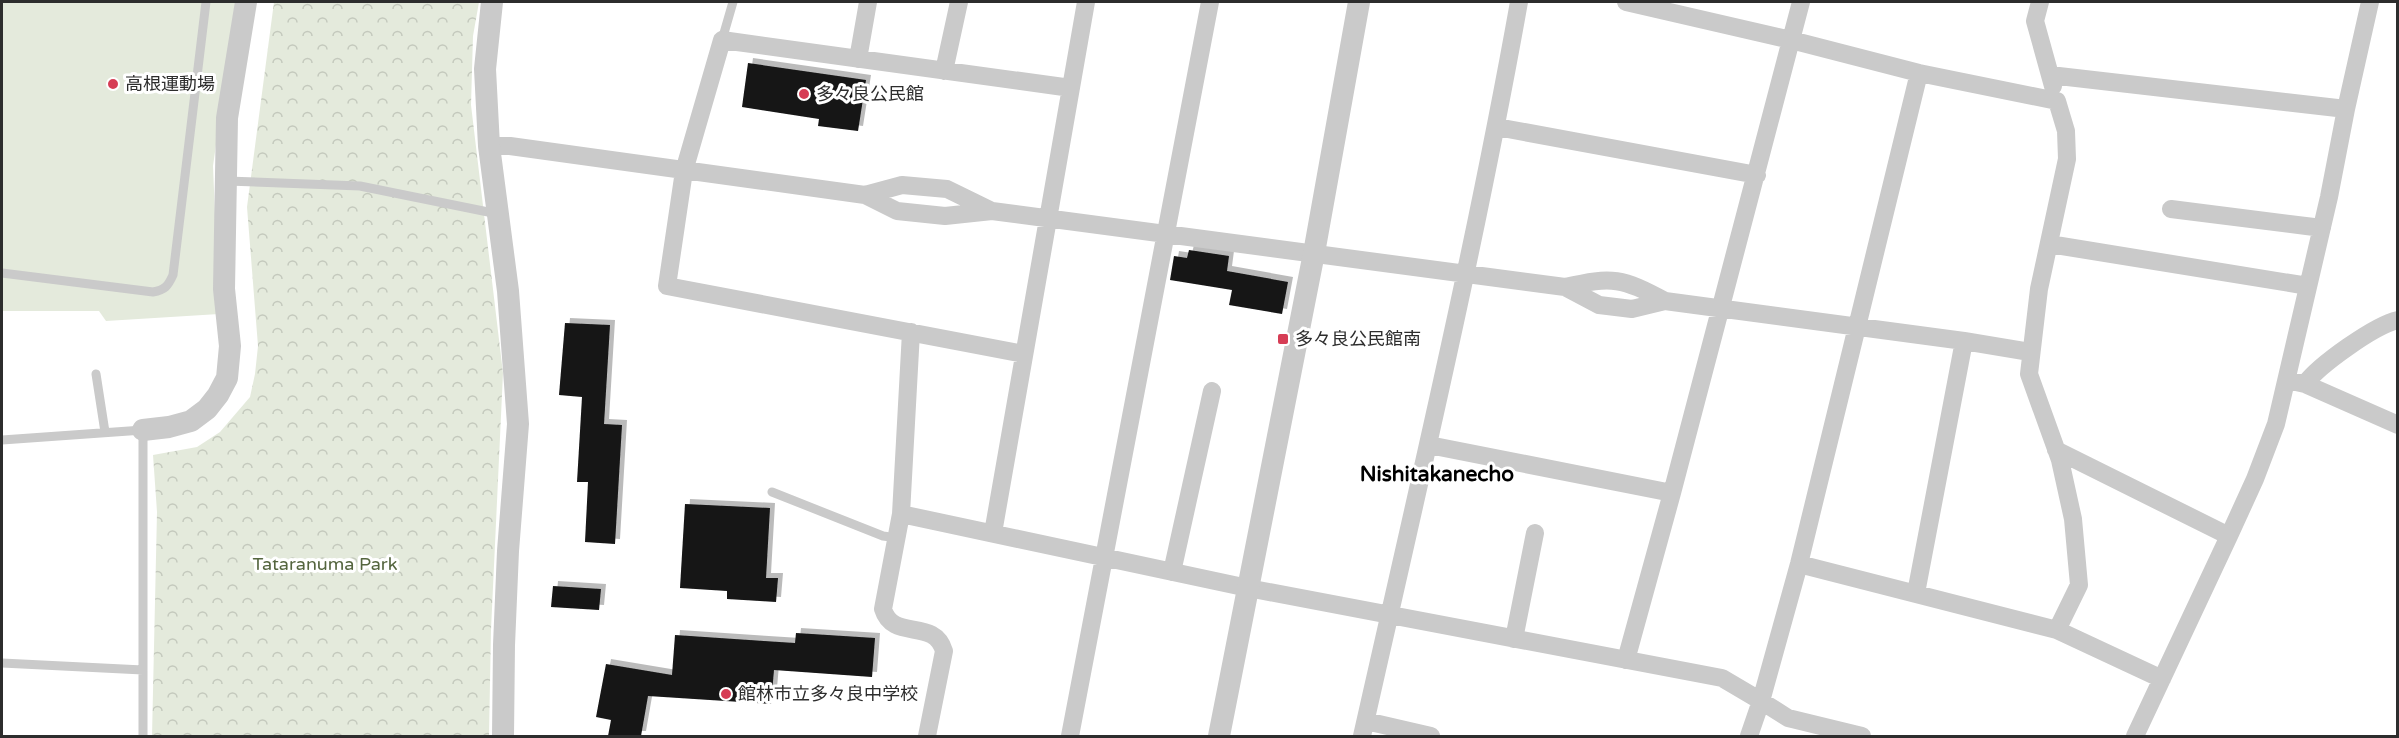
<svg xmlns="http://www.w3.org/2000/svg" width="2399" height="738" font-family="'Varela Round','Noto Sans JP',sans-serif">
  <defs>
    <pattern id="park-crowns" width="20" height="18" patternUnits="userSpaceOnUse" patternTransform="scale(1.5)"><rect width="20" height="18" fill="#e4eadc"/><path d="M2 6a3 3 0 1 1 6 0M12 15a3 3 0 1 1 6 0" fill="none" stroke="#c4c9bd"/></pattern>
    <filter id="shadow"><feDropShadow dx="5" dy="-5" stdDeviation="0" flood-color="#0004"/></filter>
  </defs>
  <rect width="100%" height="100%" fill="#fff"/>
  <path fill="url(#park-crowns)" d="M274,2H479L473,36L471,105L503,373L491,630L489,736H152L157,512L153,455L197,447L220,432L250,397L255,374L258,346L247,207Z"/>
  <path fill="#e4eadc" d="M2,2H236L213,166L219,314L106,321L99,311H2Z"/>
  <path fill="#141414" filter="url(#shadow)" d="M748,63L866,80L858,131L818,126L819,119L742,107Z
    M1189,250L1229,256L1227,271L1288,282L1282,314L1229,305L1232,290L1170,280L1174,256L1187,258Z
    M565,323L610,325L604,424L622,425L615,544L585,542L588,482H577L582,397L559,395Z
    M685,504L770,508L766,578H778L776,602L727,599V591L680,588Z
    M553,586L601,589L599,610L551,607Z
    M796,633L875,638L872,677L774,670L771,704L648,696L641,736H608L611,720L596,717L606,664L672,675L675,635L795,643Z"/>
  <g fill="none" stroke-linecap="round" stroke-linejoin="round">
    <path stroke="#cacaca" stroke-width="9" d="M722,40L733,2
      M227,181L360,186L498,214
      M2,273L153,292C165,290 168,286 173,275L206,2
      M96,374L105,432
      M2,440L143,430V736
      M772,492L883,536L898,538
      M2,663L143,670"/>
    <path stroke="#cacaca" stroke-width="18" d="M1626,2L1791,40L1672,493L1626,660
      M1801,2L1791,40L1919,73L2057,101L2066,131L2067,159L2039,289L2029,374L2060,460L2073,519L2079,585L2057,630L2162,679
      M2040,2L2035,21L2053,86
      M858,59L868,2
      M944,71L959,2
      M2050,75L2346,109
      M1497,127L1757,175
      M489,146H510L865,195L897,211L945,216L992,211L1565,287L1599,305L1632,309L1665,301L1964,341L2030,352
      M865,195L902,185L947,189L992,211
      M2171,209L2322,228
      M2049,244L2308,286
      M1565,287C1613,276 1622,278 1665,301
      M911,332L901,514L883,609C893,642 934,617 944,651L927,736
      M1024,354L667,286L684,171L722,40L1071,88
      M2287,380L2305,384L2398,425
      M2305,384C2319,365 2375,325 2398,320
      M1429,445L1672,493
      M2056,450L2229,536
      M901,514L1248,588L1722,678L1761,701L1799,564L1919,73
      M993,533L1086,2
      M1799,564L2057,630
      M1172,572L1212,391
      M1916,593L1964,341
      M1514,639L1535,533
      M1366,721L1431,736
      M1070,736L1210,2
      M1362,736C1417,492 1475,248 1519,2
      M1749,736L1761,701L1788,718L1862,736
      M2135,736L2229,536L2255,479L2276,424L2329,197L2346,109L2370,2"/>
    <path stroke="#cacaca" stroke-width="22" d="M492,2L485,69L489,146L508,291L518,424L508,551L504,645L503,736
      M143,430L169,427L191,421L207,409L218,395L227,378L230,346L224,289L227,118L246,2
      M1219,736L1314,253L1359,2"/>
  </g>
  <g fill="#d63d55" stroke="#fff" stroke-width="2">
    <circle cx="113" cy="84" r="6"/>
    <circle cx="804" cy="94" r="6"/>
    <rect x="1277" y="333" width="12" height="12" rx="3"/>
    <circle cx="726" cy="694" r="6"/>
  </g>
  <g text-anchor="middle" dominant-baseline="central" stroke-width="6" stroke-linejoin="round" paint-order="stroke">
    <g font-size="18" fill="#2d2d2d" stroke="#fff" text-anchor="start">
      <text x="125" y="84">高根運動場</text>
      <text x="816" y="94">多々良公民館</text>
      <text x="1295" y="339">多々良公民館南</text>
      <text x="738" y="694">館林市立多々良中学校</text>
    </g>
    <g font-size="18" fill="#54653e" stroke="#fff">
      <text x="325" y="564">Tataranuma Park</text>
    </g>
    <g font-size="21" font-weight="bold" fill="#000" stroke="#fff">
      <text x="1437" y="474">Nishitakanecho</text>
    </g>
  </g>
  <rect width="2399" height="738" fill="none" stroke="#2d2d2d" stroke-width="6"/>
</svg>
